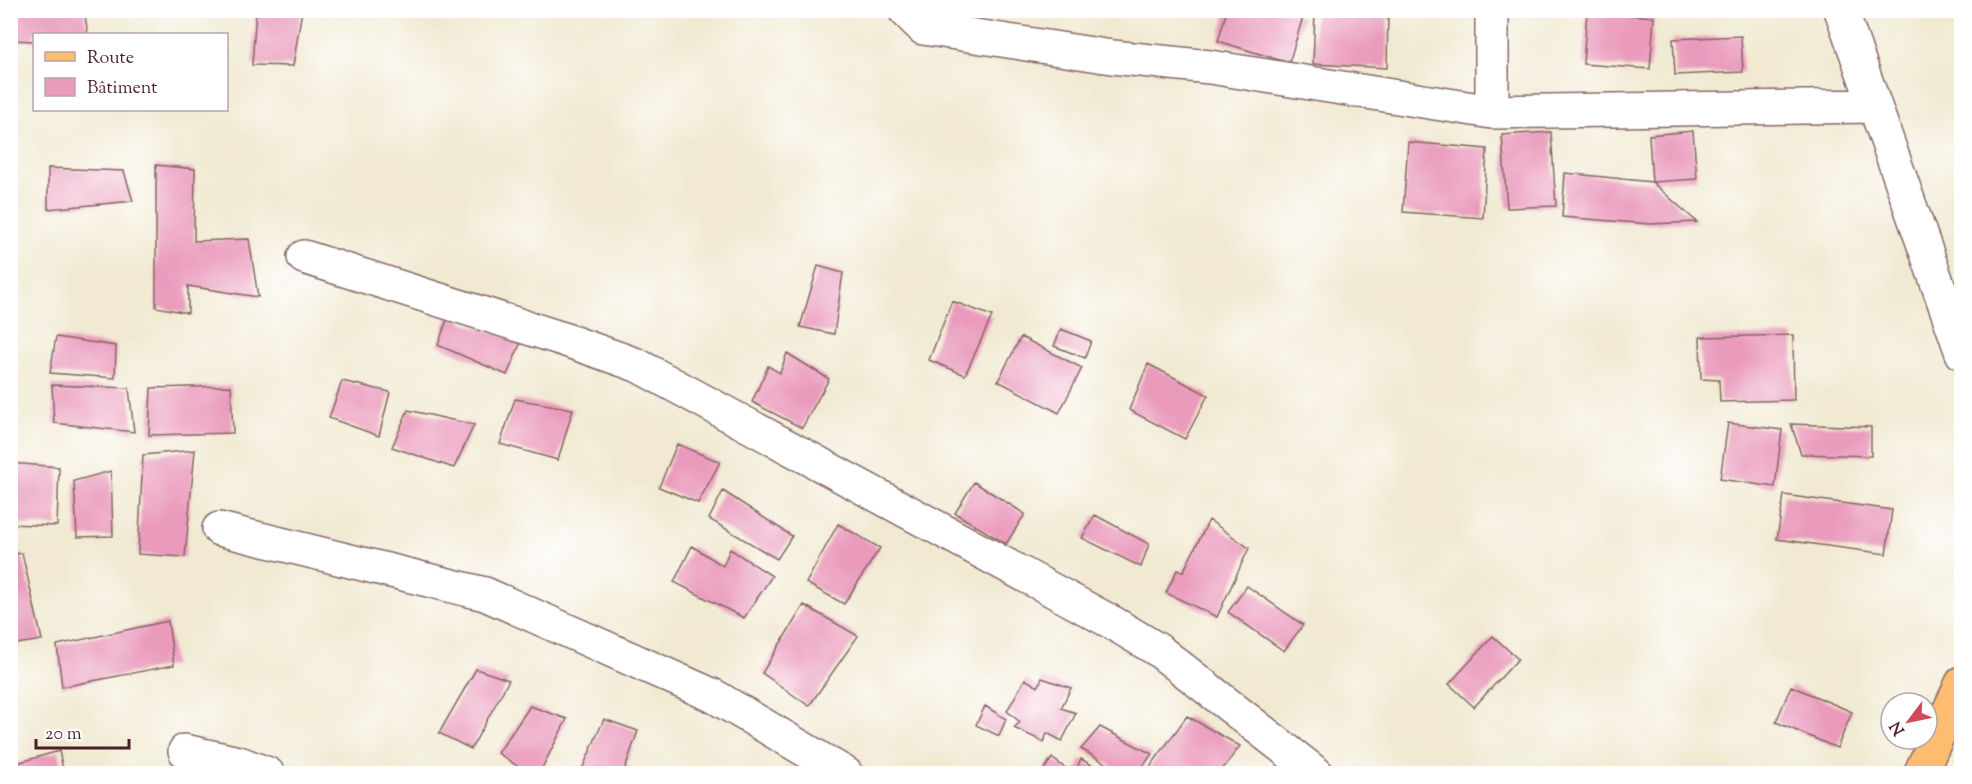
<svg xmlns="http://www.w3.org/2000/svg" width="1972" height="784" font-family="'Sorts Mill Goudy',serif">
  <rect width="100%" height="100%" fill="#fff"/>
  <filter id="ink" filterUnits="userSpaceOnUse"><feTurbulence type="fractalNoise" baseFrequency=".0167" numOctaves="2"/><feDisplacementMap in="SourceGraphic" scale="12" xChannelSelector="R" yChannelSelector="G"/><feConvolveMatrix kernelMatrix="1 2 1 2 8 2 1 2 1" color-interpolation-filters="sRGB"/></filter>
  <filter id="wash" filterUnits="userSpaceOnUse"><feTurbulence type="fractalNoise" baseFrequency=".008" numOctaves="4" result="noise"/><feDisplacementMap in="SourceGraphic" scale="24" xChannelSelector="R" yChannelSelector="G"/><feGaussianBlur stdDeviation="1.35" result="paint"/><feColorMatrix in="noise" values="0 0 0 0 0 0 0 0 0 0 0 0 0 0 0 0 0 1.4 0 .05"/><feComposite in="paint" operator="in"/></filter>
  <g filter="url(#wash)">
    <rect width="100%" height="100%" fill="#f1e9d1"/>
    <g id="blocks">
      <path fill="#ea9abb" d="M10,10H84L88,34H34V41L10,40Z
        M256,10H302L293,66L252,65Z
        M1227,10H1282L1303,17L1289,63L1218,41Z
        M1510,10H1564V15L1509,14Z
        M1587,11L1654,17L1650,69L1583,64Z
        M1315,12L1388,15L1387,68L1313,64Z
        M1741,36L1743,72L1675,75L1673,39Z
        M1693,131L1697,179L1652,182L1649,135Z
        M1551,132L1556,206L1507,208L1502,135Z
        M1408,142L1487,149L1483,218L1403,212Z
        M156,165L195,169L194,241L249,239L258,297L188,286V313L156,307Z
        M48,168L124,171L133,201L48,209Z
        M1565,173L1652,182L1697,222L1649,224L1562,217Z
        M818,266L843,273L834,334L800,327Z
        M952,301L992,316L965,375L929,360Z
        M448,317L521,342L507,375L438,345Z
        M1061,329L1091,341L1085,358L1054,346Z
        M1793,335L1794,400L1720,402L1719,380L1701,379L1700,337Z
        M56,337L116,346L115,378L50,373Z
        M1021,337L1082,368L1059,413L998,381Z
        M787,353L829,379L802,428L752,402L768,366L780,373Z
        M1148,364L1208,395L1185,439L1129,410Z
        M342,381L390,392L379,436L329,418Z
        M52,385L129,388L134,432L54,423Z
        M231,386L233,433L149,435L151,388Z
        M515,399L573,409L558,460L500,444Z
        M408,410L474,425L454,468L392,447Z
        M1728,423L1782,430L1775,487L1720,479Z
        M1791,424L1871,427V456L1801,454Z
        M677,444L720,462L698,503L659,487Z
        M195,450L185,557L138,554L143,455Z
        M10,463L59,467L57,526L10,524Z
        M111,471L113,536L77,537L74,481Z
        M974,482L1025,514L1006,544L955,513Z
        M723,491L792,536L777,559L709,519Z
        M1784,495L1892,510L1886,554L1777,539Z
        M1095,515L1149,544L1141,567L1082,538Z
        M1209,520L1249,548L1217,617L1166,593L1177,570L1183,572Z
        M838,524L880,548L844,604L806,583Z
        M692,546L723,566L730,549L772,576L744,618L674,582Z
        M22,553L42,640L10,645V555Z
        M1247,586L1303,625L1284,651L1228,612Z
        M804,605L858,636L809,706L762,673Z
        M168,621L174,665L62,687L57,645Z
        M1493,636L1518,659L1474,707L1449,684Z
        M476,669L509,680L471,749L439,733Z
        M1042,678L1071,688L1061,708L1076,713L1062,741L1047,733L1044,742L1014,728L1020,722L1007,711L1025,679L1038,687Z
        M1791,686L1852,712L1837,748L1776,722Z
        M530,706L567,719L539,774H529L498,753Z
        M985,706L1006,719L999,736L976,725Z
        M1187,716L1240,746L1219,774H1145Z
        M604,719L638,731L623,774H580Z
        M1100,727L1152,754L1137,774H1125L1081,749Z
        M59,751L64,774H10V765Z
        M1052,758L1073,774H1041Z
        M1081,759L1107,774H1081L1076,770Z"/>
    </g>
  </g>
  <g filter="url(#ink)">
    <use href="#blocks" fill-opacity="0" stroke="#846665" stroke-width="1.5"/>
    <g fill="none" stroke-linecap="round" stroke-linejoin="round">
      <g stroke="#846665" stroke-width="36">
        <path id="minor" d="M905,10L923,28L1112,57L1210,67L1492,112L1874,106
          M1492,10V112
          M1841,10L1962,353
          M304,257L563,339L637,365L1113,623L1158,650L1317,774
          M219,529L485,594L714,696L846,774
          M185,751L239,763L268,774"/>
      </g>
      <g stroke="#846665" stroke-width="36">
        <path id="major" d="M1920,774L1962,683"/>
      </g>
      <use href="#minor" stroke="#fff" stroke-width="33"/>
      <use href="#major" stroke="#fdbc70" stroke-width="33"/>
    </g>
  </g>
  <rect width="1972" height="784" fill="none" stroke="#fff" stroke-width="36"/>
  <rect x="33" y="33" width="195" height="78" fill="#ffffff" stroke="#b7a5aa" stroke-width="1.5"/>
  <rect x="45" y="52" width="30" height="9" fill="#fdbc70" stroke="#b7a5aa" stroke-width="1.5"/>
  <text x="87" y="63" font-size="18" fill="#4a1f2b">Route</text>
  <rect x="45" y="78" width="30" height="18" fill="#ea9abb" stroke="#b7a5aa" stroke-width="1.5"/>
  <text x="87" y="93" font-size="18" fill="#4a1f2b">Bâtiment</text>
  <g transform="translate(1909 721) rotate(238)"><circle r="28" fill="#ffffff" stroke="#b7a5aa" stroke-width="1.5"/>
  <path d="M0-4.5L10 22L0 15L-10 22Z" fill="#d1495b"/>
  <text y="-9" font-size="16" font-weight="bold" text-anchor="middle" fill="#4a1f2b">N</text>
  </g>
  <path d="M36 739v9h93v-9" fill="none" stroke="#4a1f2b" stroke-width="3"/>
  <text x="45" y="739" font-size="18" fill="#4a1f2b" stroke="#ffffff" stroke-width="4.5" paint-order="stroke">20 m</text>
</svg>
